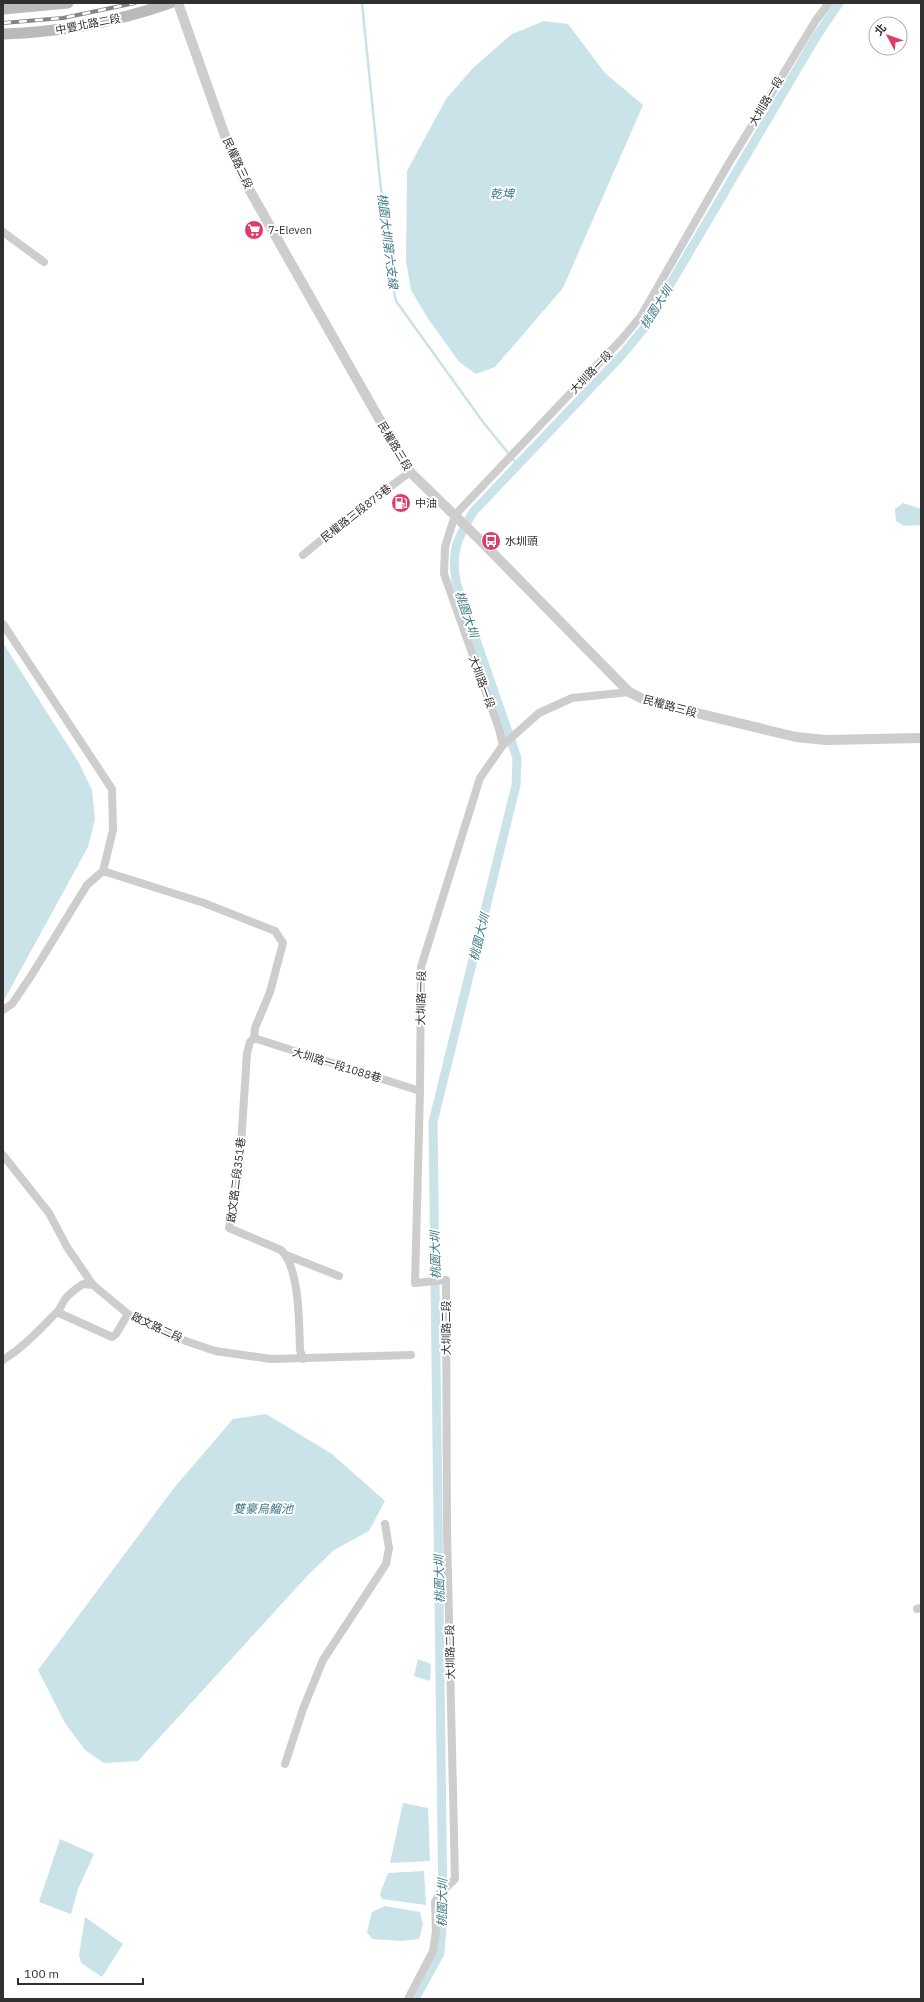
<svg xmlns="http://www.w3.org/2000/svg" width="924" height="2002" font-family="'IBM Plex Sans','Noto Sans TC',sans-serif">
  <rect width="100%" height="100%" fill="#fff"/>
  <path fill="#c9e3e9" d="M544,21L568,24L605,73L643,105L563,288L495,367L476,374L459,362L427,317L411,290L406,261L407,171L446,99L473,68L512,34Z
    M903,503L921,509V525L904,526L896,521L895,509Z
    M3,643L79,763L92,790L95,819L88,847L3,1002Z
    M266,1414L332,1454L385,1501L369,1531L334,1550L309,1574L138,1761L104,1763L85,1750L65,1723L38,1670L174,1488L233,1419Z
    M418,1659L431,1664L430,1681L414,1676Z
    M403,1803L428,1808L430,1861L390,1863Z
    M60,1839L94,1854L78,1889L71,1914L39,1902Z
    M424,1871L426,1905L382,1899L380,1894L388,1873Z
    M385,1906L420,1912L423,1925L419,1939L402,1941L372,1939L367,1932L372,1912Z
    M85,1917L123,1944L102,1977L81,1963L79,1955Z"/>
  <g fill="none" stroke-linecap="round" stroke-linejoin="round">
    <path stroke="#c9e3e9" stroke-width="2.5" d="M362,3L389,269L396,301L483,422L517,464"/>
    <path stroke="#c9e3e9" stroke-width="9" d="M415,1999L440,1953L443,1915L433,1122L516,785L517,758L456,582C451,549 457,540 473,512L622,355L645,327L816,37L839,3"/>
    <path stroke="#cdcdcd" stroke-width="8" d="M3,232L44,262
      M303,555L338,526L410,472
      M3,624L112,789L113,830L103,871
      M503,745L539,713L572,698L629,692
      M3,1010L12,1004L31,976L87,885L103,871L204,903L275,931L283,943L270,992L255,1028L254,1038
      M254,1038L250,1042L247,1053L239,1175L229,1228L281,1250C300,1268 299,1325 300,1350L303,1359
      M254,1038L420,1091
      M3,1155L49,1213L67,1247L93,1285L128,1314L171,1336L215,1351L271,1359L411,1355
      M286,1255L339,1276
      M57,1312L112,1337L116,1334L128,1314
      M3,1360C25,1346 38,1331 56,1313C61,1309 62,1302 66,1298C71,1292 77,1288 83,1284L93,1285
      M917,1609L921,1608
      M285,1764L303,1709L323,1660L386,1564L389,1548L385,1524
      M408,1999L433,1951L436,1931L435,1902L439,1894L455,1879L447,1532L446,1280L415,1283L420,1091L421,967L480,778L503,745L499,729L444,574L445,547L455,515L621,340L641,316L726,168L816,20L829,3"/>
    <path stroke="#cdcdcd" stroke-width="10" d="M178,3L225,136L245,182L403,461L410,472L480,540L629,692L647,701L796,737L826,740L921,738"/>
    <path stroke="#bababa" stroke-width="11" d="M3,9L68,3
      M3,34C60,32 116,22 170,3"/>
    <g stroke="#858585" stroke-width="4">
      <path id="rail" d="M3,23L63,18L135,3"/>
    </g>
    <use href="#rail" stroke="#fff" stroke-width="2.5" stroke-dasharray="8" stroke-linecap="butt"/>
  </g>
  <defs>
    <g id="supermarket-disc" transform="scale(1)"><circle r="9.5" fill="#dd3d69" stroke="#fff"/><path d="M-6-5.5h2.5l.6 2H6L4.5 2H-2.5L-4.4-4H-6ZM-1.5 3.2a1.3 1.3 0 1 0 .1 0ZM3 3.2a1.3 1.3 0 1 0 .1 0Z" fill="#fff"/></g>
    <g id="fuel-disc" transform="scale(1)"><circle r="9.5" fill="#dd3d69" stroke="#fff"/><path d="M-5.5-6h7V0h2V4h1.3V-2.5L3-4.5l.8-.8L6-3V5H2.5V1h-1V6h-7ZM-4.2-4.7v3.2H.2V-4.7Z" fill="#fff"/></g>
    <g id="bus-disc" transform="scale(1)"><circle r="9.5" fill="#dd3d69" stroke="#fff"/><path d="M-5-6H5V4H4V6H2V4H-2V6H-4V4H-5ZM-3.5-4V0h7V-4ZM-3.5 1.2v1.5H-2V1.2ZM2 1.2v1.5H3.5V1.2Z" fill="#fff"/></g>
  </defs>
  <g fill-rule="evenodd">
    <use href="#supermarket-disc" x="254" y="230"/>
    <use href="#fuel-disc" x="401" y="503"/>
    <use href="#bus-disc" x="491" y="541"/>
  </g>
  <g text-anchor="middle" dominant-baseline="central" stroke-width="4" stroke-linejoin="round" paint-order="stroke">
    <g font-size="11" fill="#303030" stroke="#fff">
      <text transform="translate(88 24) rotate(-11)">中豐北路二段</text>
      <text transform="translate(766 101) rotate(-59)">大圳路一段</text>
      <text transform="translate(238 163) rotate(65)">民權路三段</text>
      <text transform="translate(591 372) rotate(-46)">大圳路一段</text>
      <text transform="translate(395 446) rotate(59)">民權路三段</text>
      <text transform="translate(356 513) rotate(-38)">民權路三段875巷</text>
      <text transform="translate(482 682) rotate(70)">大圳路一段</text>
      <text transform="translate(670 706) rotate(15)">民權路三段</text>
      <text transform="translate(421 998) rotate(-89)">大圳路一段</text>
      <text transform="translate(337 1065) rotate(17)">大圳路一段1088巷</text>
      <text transform="translate(236 1180) rotate(-83)">啟文路二段351巷</text>
      <text transform="translate(157 1327) rotate(25)">啟文路二段</text>
      <text transform="translate(446 1328) rotate(-90)">大圳路二段</text>
      <text transform="translate(450 1652) rotate(-91)">大圳路二段</text>
    </g>
    <g font-size="11" fill="#303030" stroke="#fff" text-anchor="start">
      <text x="268" y="230">7-Eleven</text>
      <text x="415" y="503">中油</text>
      <text x="505" y="541">水圳頭</text>
    </g>
    <g font-size="12" font-style="italic" fill="#3f7a89" stroke="#fff">
      <text x="502" y="193">乾埤</text>
      <text transform="translate(388 241) rotate(83)">桃園大圳第六支線</text>
      <text transform="translate(656 307) rotate(-58)">桃園大圳</text>
      <text transform="translate(467 614) rotate(71)">桃園大圳</text>
      <text transform="translate(479 937) rotate(-76)">桃園大圳</text>
      <text transform="translate(435 1255) rotate(-91)">桃園大圳</text>
      <text x="263" y="1508">雙豪烏鰡池</text>
      <text transform="translate(439 1579) rotate(-91)">桃園大圳</text>
      <text transform="translate(442 1903) rotate(-89)">桃園大圳</text>
    </g>
  </g>
  <rect width="924" height="2002" fill="none" stroke="#303030" stroke-width="8"/>
  <g transform="translate(888 36) rotate(311)"><circle r="19" fill="#ffffff" stroke="#acacac"/>
  <path d="M0-3L7 15L0 10L-7 15Z" fill="#dd3d69"/>
  <text y="-6" font-size="11" font-weight="bold" text-anchor="middle" fill="#303030">北</text>
  </g>
  <path d="M18 1978v6h125v-6" fill="none" stroke="#303030" stroke-width="2"/>
  <text x="24" y="1978" font-size="12" fill="#303030" stroke="#ffffff" stroke-width="3" paint-order="stroke">100 m</text>
</svg>
